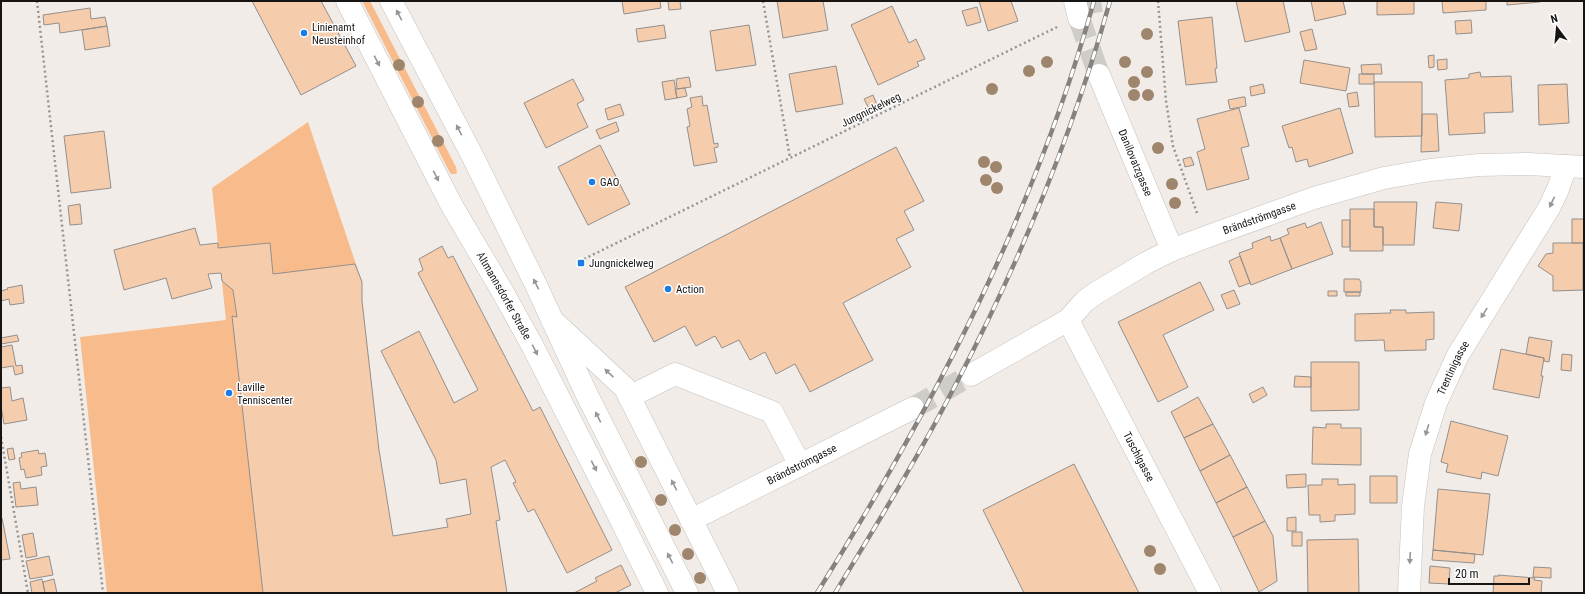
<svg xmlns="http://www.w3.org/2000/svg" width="1585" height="594" font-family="'Roboto Condensed',sans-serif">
  <rect width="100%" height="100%" fill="#f1ece8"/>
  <path fill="#f8bc8c" d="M362,1H370L456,167L457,173L455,174H451L449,171Z
    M308,122L362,282V301L379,450L401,593H107L80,337L226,320L212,188Z"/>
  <path fill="#f5cdad" stroke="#948f8c" d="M252,1H321L356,66L301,95Z
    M622,1H660L661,8L624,14Z
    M668,1H680L681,9L669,10Z
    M777,1H823L828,30L783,38Z
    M979,1H1011L1018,21L988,31Z
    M1236,1H1283L1290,32L1245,42Z
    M1311,1H1343L1346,14L1315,21Z
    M1377,1H1414V14L1377,15Z
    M1442,1H1486V10L1443,13Z
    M1507,1H1540V2L1507,5Z
    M892,6L909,43L916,39L925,59L917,62L919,66L878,85L851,25Z
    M977,7L981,22L967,26L962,11Z
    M90,8L91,19L105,17L107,26L60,33L59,23L44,25L43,15Z
    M1212,17L1217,68L1215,69L1217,82L1186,85L1178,21Z
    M1471,20L1472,33L1456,34L1455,21Z
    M664,25L666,38L638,42L636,29Z
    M749,25L756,65L716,71L710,31Z
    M107,26L110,46L85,50L82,30Z
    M1312,29L1317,49L1305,51L1300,32Z
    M1434,55V67L1429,68L1428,56Z
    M1447,59V69L1438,70L1437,60Z
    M1304,60L1350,68L1346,91L1300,83Z
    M1381,64L1382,74H1362L1361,65Z
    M836,66L843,104L796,112L789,74Z
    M1480,72L1481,77L1511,76L1513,112L1484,113L1485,133L1449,135L1445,80L1469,78V74Z
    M1359,74H1374V84H1359Z
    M689,77L691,87L677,89L676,79Z
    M573,79L584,100L577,104L588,127L546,148L524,103Z
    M674,80L677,98L665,100L662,82Z
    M1374,82H1422V136L1375,137Z
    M1263,84L1265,93L1251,96L1250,87Z
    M1567,84L1569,123L1539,125L1538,85Z
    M685,88L687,96L677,98L675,89Z
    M1357,92L1359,106L1349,107L1347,94Z
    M873,95L878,107L870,111L864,99Z
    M702,96L703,106L707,105L714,144L718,143V147L714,148L717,162L694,166L687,127L690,126L687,109L692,107L690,98Z
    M1243,97H1245L1246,106L1230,109L1228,100Z
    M620,104L624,115L608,120L605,109Z
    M1239,108L1249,146L1241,148L1249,179L1207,190L1197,152L1205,149L1197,119Z
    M1340,108L1353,153L1309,167L1307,159L1296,162L1292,147L1289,148L1282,126Z
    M1422,114H1437L1439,151L1421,152Z
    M616,122L619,131L600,139L596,130Z
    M104,131L111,188L71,193L64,136Z
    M600,145L630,204L588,225L558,167Z
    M896,147L924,201L904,211L914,230L896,239L911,267L843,303L873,360L810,392L795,364L776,374L765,352L750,360L739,340L722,348L715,336L696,346L685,326L654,342L625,287Z
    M1191,157L1194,165L1185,167L1183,159Z
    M1374,202H1417L1414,245H1383V227H1374Z
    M1436,202L1462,204L1459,231L1433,228Z
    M80,204L82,224L70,225L68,206Z
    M1350,209H1374V227H1383V251H1350Z
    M1572,219H1584V243H1572Z
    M1342,220H1350V247H1342Z
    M1321,222L1333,254L1292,269L1280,238L1289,234L1287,229L1305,223L1307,228Z
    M195,228L200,245L218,243V248L270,243L273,274L355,264L362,282V301L379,450L393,536L448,527L446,519L471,514L466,479L440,484L436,460L381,351L419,331L454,403L478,390L418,273L423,270L419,259L442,246L448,258L453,256L533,411L540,407L612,550L567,573L534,509L528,512L513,483L516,482L505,460L491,467L500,520L496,521L507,593H512H263L232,316L237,317L233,290L222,281L221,273L208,274L212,288L172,299L166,278L124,290L114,250Z
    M1270,236L1271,241L1280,238L1292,269L1251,285L1239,253L1253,248L1252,243Z
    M1553,243H1583V290L1553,291V276L1538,266L1546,254L1553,253Z
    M1240,256L1250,283L1239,287L1229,261Z
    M1344,279H1359L1361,282V292H1344Z
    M1200,282L1214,310L1163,335L1188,387L1158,402L1118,322Z
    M22,285L24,303L10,305L9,299L1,301V291L8,289L7,288Z
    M1234,290L1240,304L1227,309L1221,295Z
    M1328,291H1337V296H1328Z
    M1346,292H1360V296H1346Z
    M1390,310H1406V313L1434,312V339L1426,340V350L1385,351L1384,340L1355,341V314L1391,313Z
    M17,335L19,341L1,344V338Z
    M1529,337L1552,341L1549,362L1544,361V358L1526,354Z
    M12,345L16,366L22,365L23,373L15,375L13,366L1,368V347Z
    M1501,349L1544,358L1541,376H1543L1539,398L1493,389Z
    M1562,354L1572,355L1571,371L1561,370Z
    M1311,362H1359V410L1311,411Z
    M1295,376L1311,377V387H1294Z
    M10,387L12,401L23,398L27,420L4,424L1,406V388Z
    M1263,387L1267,395L1253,403L1249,394Z
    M1198,397L1213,424L1184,438L1171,412Z
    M1451,421L1508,436L1498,476L1482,472L1481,479L1446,472L1448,464L1441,462Z
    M1213,424L1230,455L1200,471L1184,438Z
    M1326,424H1341V428H1361V465L1312,464L1313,427L1326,428Z
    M13,448L15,459L9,460L7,449Z
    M38,450L39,454L45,453L47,466L41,467L42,475L26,478L24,469L21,470L19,458L22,457L21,453Z
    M1230,455L1247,487L1216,503L1200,471Z
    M1074,464L1139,593H1024L983,510Z
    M1306,474V487L1287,488L1286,475Z
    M1370,476H1397V503H1370Z
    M1322,479H1338V485L1355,484V514L1335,515V521L1320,522V515H1309L1308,485H1322Z
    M20,482L21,489L36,487L38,505L16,507L13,483Z
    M1247,487L1265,521L1233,537L1216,503Z
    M1438,489L1490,494L1483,555L1433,550Z
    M1296,517V531H1287V518Z
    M1,518H2L10,559L1,560Z
    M1265,521L1273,536L1277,581L1259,592L1233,537Z
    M1292,532H1302V546H1292Z
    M33,533L37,556L26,558L22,535Z
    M1358,539L1359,593H1308L1307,540Z
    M1433,550L1475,554L1474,563L1432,560Z
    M49,556L53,575L30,579L26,561Z
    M621,565L631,585L615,593H574L597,581L595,578Z
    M1430,566L1450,568L1449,584L1429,583Z
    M1534,567L1551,568V578L1533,577Z
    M1498,575L1535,578L1534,580L1542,581L1541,593H1493L1494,576H1499Z
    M42,579L45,593H32L30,582Z
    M54,579L57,593H45L43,582Z"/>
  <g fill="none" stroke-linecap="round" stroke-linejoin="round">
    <path stroke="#d0ccc8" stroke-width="22" stroke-dasharray="22 11" stroke-linecap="butt" d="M1083,4L1101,1
      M1079,18L1099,75
      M913,408L971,375"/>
    <g stroke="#c6c2be" stroke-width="23">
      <g id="minor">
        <path d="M1075,1L1079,18"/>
        <path id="s1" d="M1099,75L1172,250"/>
        <path d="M552,320L625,388L728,593"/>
        <path id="s2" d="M1068,320L1210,593"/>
        <path id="s3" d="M971,375L1068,320L1085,301L1096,293L1146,263L1172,250L1206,237L1314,198L1384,178L1430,170L1479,165L1528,164L1584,167"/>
        <path d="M629,397L675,374L772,412L800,465"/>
        <path id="s4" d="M691,520L913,408"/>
        <path id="s5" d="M1409,593L1413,506L1420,454L1436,403L1458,355L1549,208L1558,189L1566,166"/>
      </g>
    </g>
    <g stroke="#c6c2be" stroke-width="23">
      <g id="major">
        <path id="s6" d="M347,1L452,206L501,289L531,343L616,510L657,593"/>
        <path d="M391,1L472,155L536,285L586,393L687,593"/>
      </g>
    </g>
    <path stroke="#979491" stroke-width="2.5" stroke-dasharray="2 3" stroke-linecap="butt" d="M37,1L103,593
      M763,1L790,158
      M1158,1L1166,101L1173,146L1197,213
      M584,259L1057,27
      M1,437L28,593"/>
    <use href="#minor" stroke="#fff" stroke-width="22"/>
    <use href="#major" stroke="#fff" stroke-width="22"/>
    <g stroke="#85827f" stroke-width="4.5">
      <path id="rail" d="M817,593C933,407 1035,213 1094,1
        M835,593C877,524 920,454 957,382C1020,261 1073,133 1110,1"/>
    </g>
    <use href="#rail" stroke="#fff" stroke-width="3" stroke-dasharray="9" stroke-linecap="butt"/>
  </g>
  <g fill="#9e856b">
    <circle cx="1147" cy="34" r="6"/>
    <circle cx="1047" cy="62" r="6"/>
    <circle cx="1125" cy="62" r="6"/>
    <circle cx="399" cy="65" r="6"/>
    <circle cx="1029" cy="71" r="6"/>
    <circle cx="1147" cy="72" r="6"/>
    <circle cx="1134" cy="82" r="6"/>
    <circle cx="992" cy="89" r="6"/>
    <circle cx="1134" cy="95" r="6"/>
    <circle cx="1148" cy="95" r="6"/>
    <circle cx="418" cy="102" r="6"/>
    <circle cx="438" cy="141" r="6"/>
    <circle cx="1158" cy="148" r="6"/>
    <circle cx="984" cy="162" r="6"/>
    <circle cx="996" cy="167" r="6"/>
    <circle cx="986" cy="180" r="6"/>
    <circle cx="1172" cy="184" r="6"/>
    <circle cx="997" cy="188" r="6"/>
    <circle cx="1175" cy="203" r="6"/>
    <circle cx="641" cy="462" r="6"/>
    <circle cx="661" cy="500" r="6"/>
    <circle cx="675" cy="530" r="6"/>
    <circle cx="1150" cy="551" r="6"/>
    <circle cx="688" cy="554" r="6"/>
    <circle cx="1160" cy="569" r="6"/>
    <circle cx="700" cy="578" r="6"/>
  </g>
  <defs><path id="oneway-solid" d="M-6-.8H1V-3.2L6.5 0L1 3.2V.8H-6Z"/></defs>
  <g fill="#979695">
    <use href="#oneway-solid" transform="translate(399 15) rotate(-118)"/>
    <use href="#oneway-solid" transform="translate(377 61) rotate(63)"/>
    <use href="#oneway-solid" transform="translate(459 130) rotate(-117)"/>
    <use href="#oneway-solid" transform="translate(436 176) rotate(63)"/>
    <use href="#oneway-solid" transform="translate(1552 202) rotate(115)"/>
    <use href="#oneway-solid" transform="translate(536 284) rotate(-116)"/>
    <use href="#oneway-solid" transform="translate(1484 313) rotate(122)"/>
    <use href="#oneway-solid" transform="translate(535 350) rotate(63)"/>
    <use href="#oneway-solid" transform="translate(609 373) rotate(-137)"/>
    <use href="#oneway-solid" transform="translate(598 417) rotate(-117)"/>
    <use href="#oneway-solid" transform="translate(1427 430) rotate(107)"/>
    <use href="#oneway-solid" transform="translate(594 466) rotate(63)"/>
    <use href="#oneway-solid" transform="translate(674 485) rotate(-117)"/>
    <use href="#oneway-solid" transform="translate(670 558) rotate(-117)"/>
    <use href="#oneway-solid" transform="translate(1410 558) rotate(93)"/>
  </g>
  <g fill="#197de5" stroke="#fff" stroke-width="1.5">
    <circle cx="304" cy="33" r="4"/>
    <circle cx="592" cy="182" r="4"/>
    <rect x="577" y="259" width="8" height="8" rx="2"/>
    <circle cx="668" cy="289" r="4"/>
    <circle cx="229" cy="393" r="4"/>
  </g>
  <g text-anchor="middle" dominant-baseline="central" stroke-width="3" stroke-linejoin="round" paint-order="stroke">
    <g font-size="11" fill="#171514" stroke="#fff" text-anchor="start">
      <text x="312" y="27">Linienamt<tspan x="312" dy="13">Neusteinhof</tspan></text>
      <text x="600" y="182">GAO</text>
      <text x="589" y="263">Jungnickelweg</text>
      <text x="676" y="289">Action</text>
      <text x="237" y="387">Laville<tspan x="237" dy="13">Tenniscenter</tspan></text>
    </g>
    <g font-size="11" fill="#171514" stroke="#fff">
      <text transform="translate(871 110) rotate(-26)">Jungnickelweg</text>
      <text stroke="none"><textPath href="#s1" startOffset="95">Danilovatzgasse</textPath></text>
      <text stroke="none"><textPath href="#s3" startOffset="331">Brändströmgasse</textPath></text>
      <text stroke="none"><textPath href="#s6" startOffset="334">Altmannsdorfer Straße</textPath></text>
      <text stroke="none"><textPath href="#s5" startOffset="232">Trentinigasse</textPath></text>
      <text stroke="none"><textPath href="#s2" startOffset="154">Tuschlgasse</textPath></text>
      <text stroke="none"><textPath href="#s4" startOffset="124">Brändströmgasse</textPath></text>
    </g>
  </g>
  <rect width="1585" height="594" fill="none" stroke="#171514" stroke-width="4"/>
  <g transform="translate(1557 28) rotate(344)" stroke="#ffffff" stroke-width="3" paint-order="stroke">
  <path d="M0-3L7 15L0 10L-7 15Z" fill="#171514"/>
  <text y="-6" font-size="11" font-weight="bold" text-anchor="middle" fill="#171514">N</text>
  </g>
  <path d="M1449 578v6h80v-6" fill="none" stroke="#171514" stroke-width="2"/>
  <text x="1455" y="578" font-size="12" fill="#171514" stroke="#ffffff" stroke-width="3" paint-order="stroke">20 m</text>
</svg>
